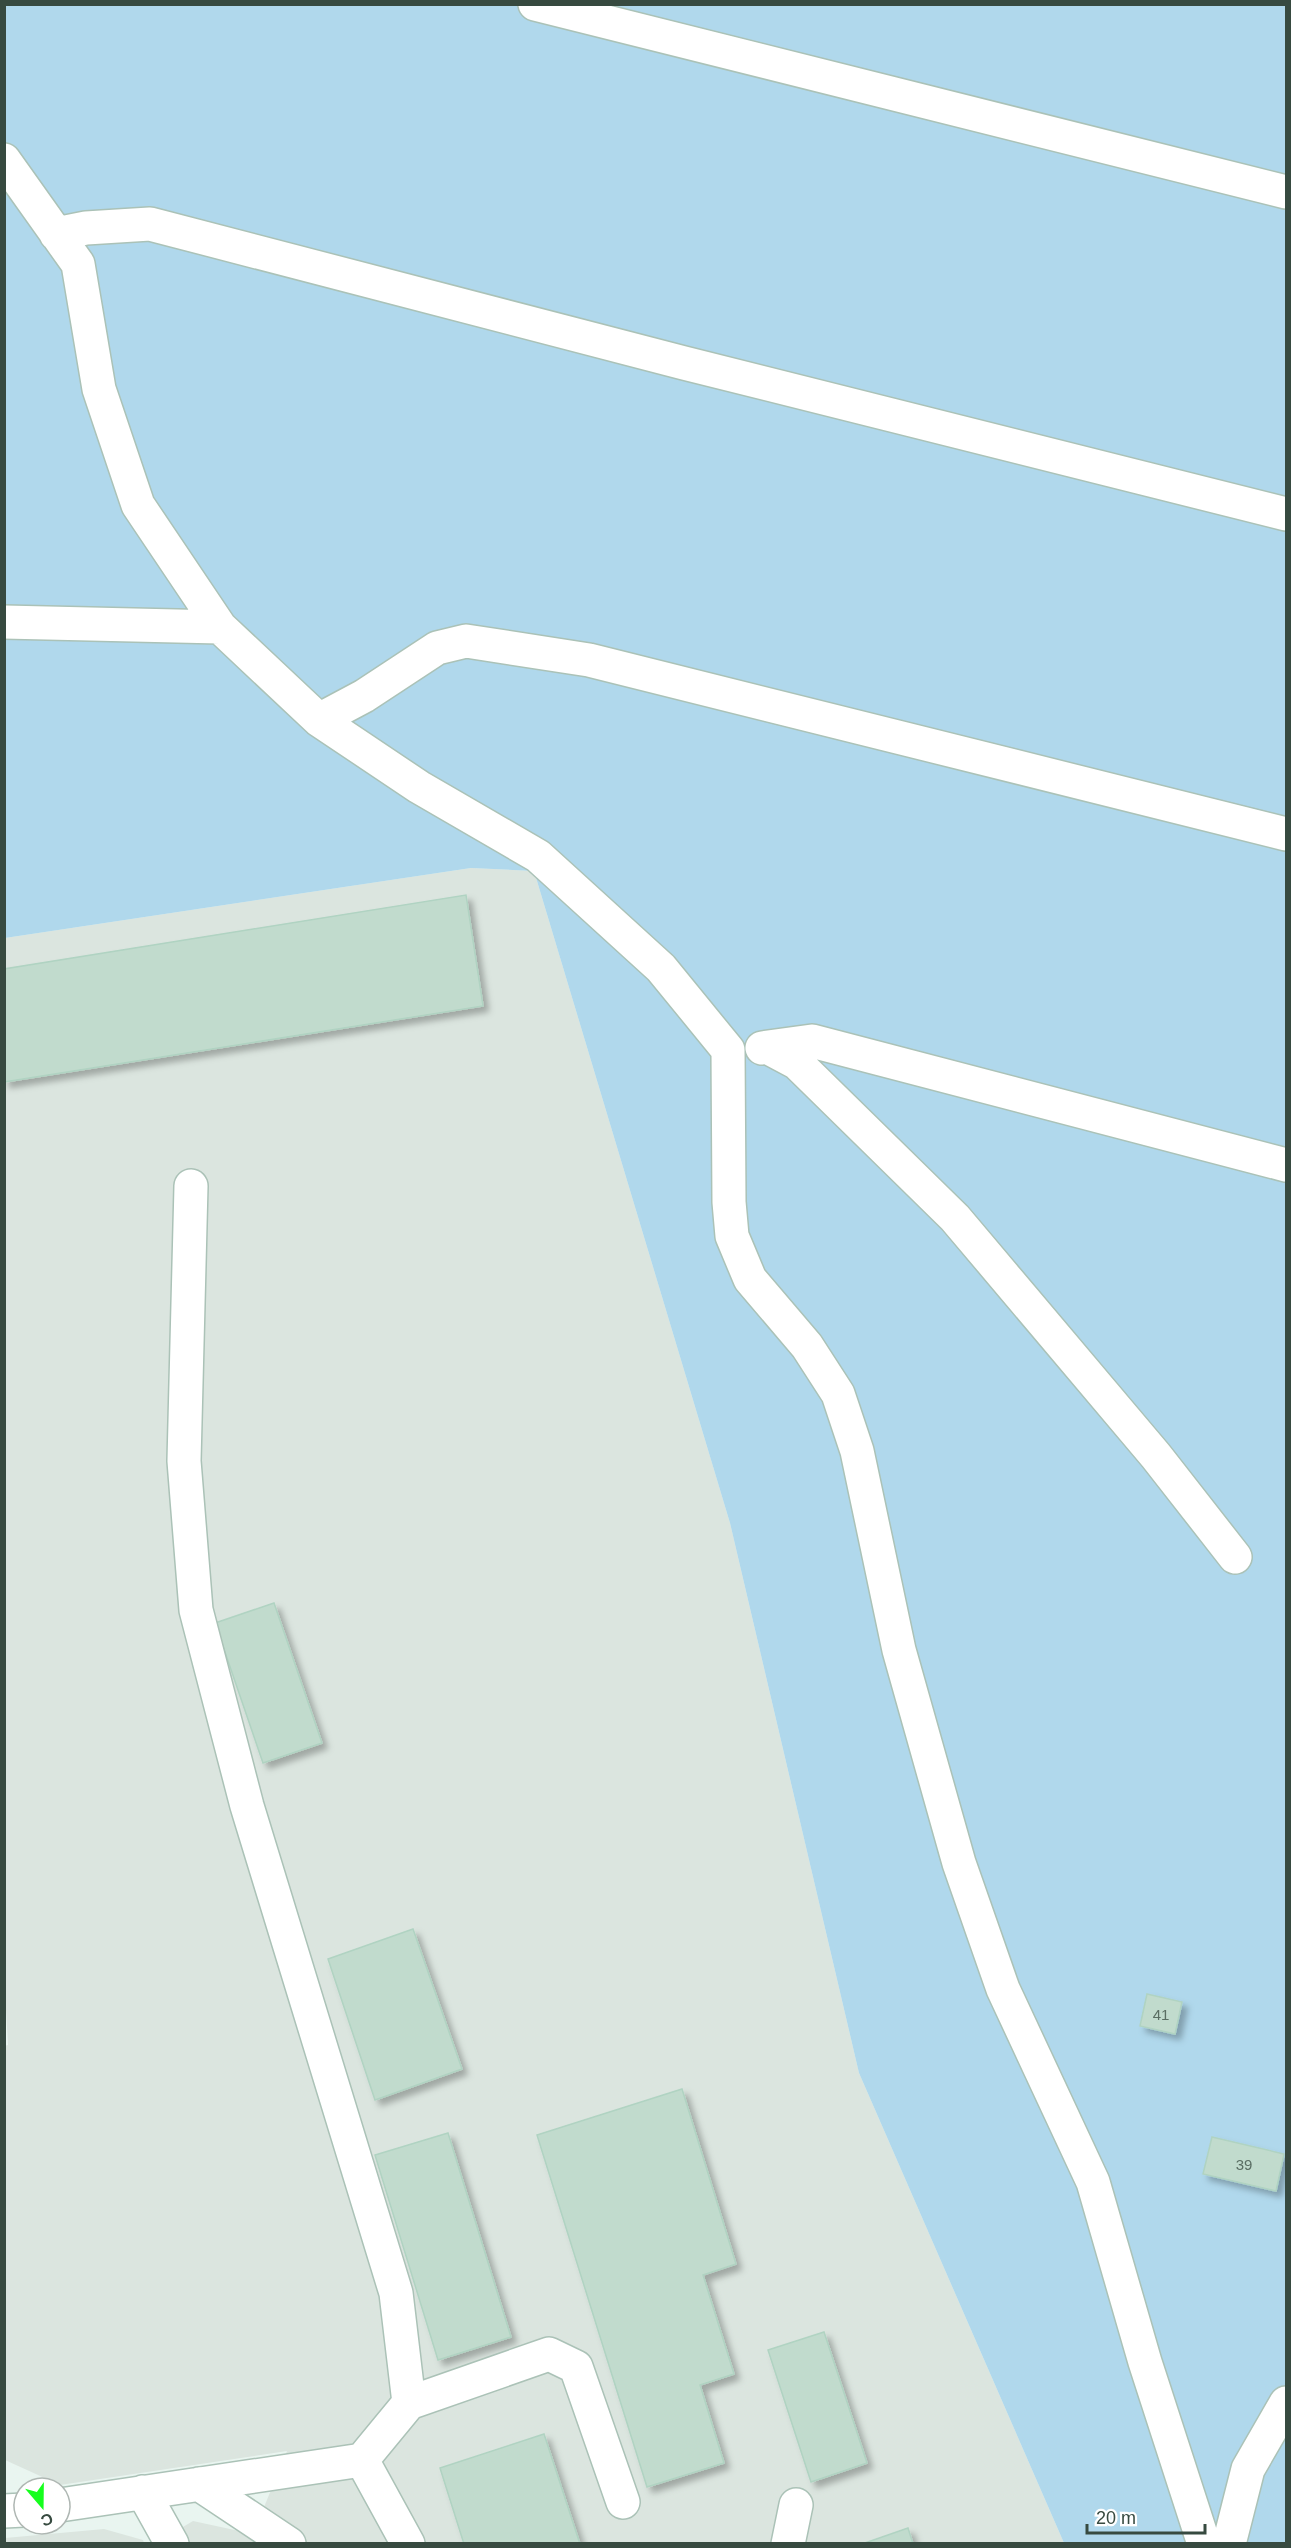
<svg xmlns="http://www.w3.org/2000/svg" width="1291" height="2548" font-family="Helvetica,sans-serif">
  <defs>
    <filter id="shadow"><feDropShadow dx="5.5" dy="5.5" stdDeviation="3" flood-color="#0004"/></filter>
  </defs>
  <rect width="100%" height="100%" fill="#e9f5f0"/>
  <path fill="#dbe5df" d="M471,868L534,871L730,1523L859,2073L1064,2543H156L193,2521L253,2534L287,2451L60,2485L5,2460L4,2046L8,2045L4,1975L5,938Z
    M104,2529L143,2540L144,2543H5V2538Z"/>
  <path fill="#b0d8ec" d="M5,5H1286V2543H1064L859,2073L730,1523L534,871L471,868L5,938Z"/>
  <path fill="#c1dbcd" stroke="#b0d3c2" stroke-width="1.5" filter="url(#shadow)" d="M466,895L483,1006L4,1082V969Z
    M274,1603L322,1743L263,1763L215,1623Z
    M413,1929L462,2069L375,2100L328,1959Z
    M1147,1994L1182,2002L1175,2034L1140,2026Z
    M682,2089L736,2264L703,2275L734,2374L700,2385L724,2463L647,2487L537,2135Z
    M448,2133L511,2337L438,2360L375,2155Z
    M1212,2137L1284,2154L1276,2191L1203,2174Z
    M824,2332L867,2463L811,2482L768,2350Z
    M544,2434L580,2544H464L440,2468Z
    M908,2528L913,2544H862Z"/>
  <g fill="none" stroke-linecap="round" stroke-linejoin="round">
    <g stroke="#abc2b7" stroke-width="36">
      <path id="minor" d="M535,4L1286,192
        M4,160L78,264L99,389L138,505L220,627
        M56,234L86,228L150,224L684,363L1286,514
        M4,622L220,627L319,720L419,787L538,856L661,968L728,1050L729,1202L732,1236L750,1279L807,1346L838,1394L857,1451L899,1650L959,1863L1003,1989L1093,2182L1145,2362L1204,2544
        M319,720L364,696L437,648L466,641L589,660L1286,834
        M762,1048L812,1041L1286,1165
        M769,1048L797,1063L955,1218L1156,1456L1235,1557
        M409,2403L549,2354L576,2367L623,2502
        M362,2460L408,2544
        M199,2484L289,2544
        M143,2492L172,2544
        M60,2505L362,2460L409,2403L396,2293L247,1806L196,1610L184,1461L191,1186
        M4,2511L24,2510
        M788,2544L796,2505
        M1229,2544L1248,2469L1286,2403"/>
    </g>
    <use href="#minor" stroke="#fff" stroke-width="33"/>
  </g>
  <g text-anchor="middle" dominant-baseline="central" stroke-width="4.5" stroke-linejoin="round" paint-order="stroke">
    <g font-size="15" fill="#5a6e63">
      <text x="1161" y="2014">41</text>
      <text x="1244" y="2164">39</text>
    </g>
  </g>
  <rect width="1291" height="2548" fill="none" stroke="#374a40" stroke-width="12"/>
  <g transform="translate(42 2506) rotate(160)"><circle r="28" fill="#ffffff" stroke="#afb7b3" stroke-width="1.5"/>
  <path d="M0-4.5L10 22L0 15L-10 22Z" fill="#16ff1e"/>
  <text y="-9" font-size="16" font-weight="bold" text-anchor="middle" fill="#374a40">С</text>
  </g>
  <path d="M1087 2524v9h118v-9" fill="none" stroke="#374a40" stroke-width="3"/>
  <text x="1096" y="2524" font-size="18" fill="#374a40" stroke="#ffffff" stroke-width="4.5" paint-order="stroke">20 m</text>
</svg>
